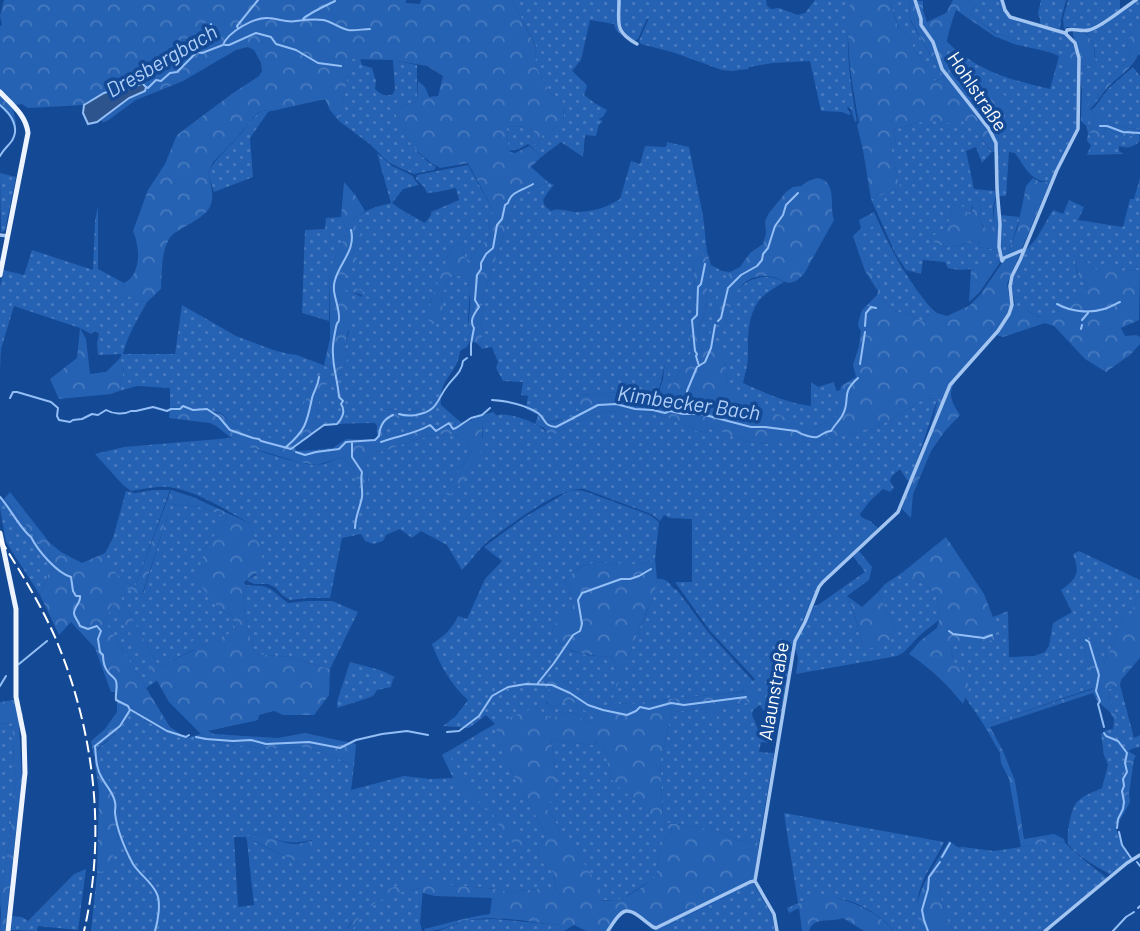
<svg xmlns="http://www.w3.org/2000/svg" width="1140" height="931" font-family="Barlow,sans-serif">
  <defs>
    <pattern id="grass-dots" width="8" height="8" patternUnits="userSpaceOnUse" patternTransform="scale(1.75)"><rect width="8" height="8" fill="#2662b4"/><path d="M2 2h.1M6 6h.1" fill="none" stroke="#477abf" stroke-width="1.8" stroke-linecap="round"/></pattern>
    <pattern id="forest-crowns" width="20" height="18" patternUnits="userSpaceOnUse" patternTransform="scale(1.75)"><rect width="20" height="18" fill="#2662b4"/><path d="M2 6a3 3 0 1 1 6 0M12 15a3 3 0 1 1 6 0" fill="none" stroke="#477abf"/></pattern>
  </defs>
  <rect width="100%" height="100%" fill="#134995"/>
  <path fill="url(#grass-dots)" fill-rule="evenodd" d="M512,0H618V28L621,35L616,30L614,24L590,20L581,60L572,71L586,84L587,86L584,95L596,104L607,110L603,117L598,119L602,120V123L599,124L596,136L585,135L583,157L561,142L540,158L538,153L528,144L519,149L508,151L507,127L528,126L534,131L529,141L537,145L543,135L564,122L563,102L550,93L535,65L536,46Z
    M620,0H766L767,6L771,9L779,8L798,15L805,13L815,0H850C845,41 849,80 857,121L855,122L851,109L848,107L847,108L851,114L849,115L842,112L821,111L810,61L773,63L749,67L748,69L732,71L722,70L672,52L641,44L639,41L649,18L647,19L638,39L634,41C617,29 621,19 620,0Z
    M889,0H909L910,20L944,78L934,81L927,67L914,50L911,40L899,28Z
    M970,0H1001L1012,19L1066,35L1070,40L1078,79L1077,128L1050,182C1030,181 1026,168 1015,153L1009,152L1006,196H998L997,151L971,85L966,87L959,83L945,58L946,41C979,72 1008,79 1050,89L1059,56L1049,52L1014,44L1015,40L1000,34L998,35L969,13L975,7Z
    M1041,0H1066L1061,20L1060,29L1040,24V19L1038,13Z
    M1068,0H1120V10L1089,29L1066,27L1064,30L1063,19Z
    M1137,0H1140V24L1137,25L1126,46L1130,57L1123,66L1109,79L1090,108L1081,85L1080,67L1095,65C1096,53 1095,39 1084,32L1090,31Z
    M351,58L360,59L362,65L372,68L376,81L375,89C381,95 386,97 393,94L395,89L393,60L417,65V101L394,110C404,134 413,153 436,167L434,170L414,174L402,169L388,162L371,145L339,121Z
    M1133,67L1140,76V129C1121,129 1106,122 1090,110L1094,108L1108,89Z
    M262,110L271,111L268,112L250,138L253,177L214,192L208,173C215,158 228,149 238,137C246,128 252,117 262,110Z
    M1091,115L1095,120L1090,132L1094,140H1099L1106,129L1126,137L1139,134L1140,141C1134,147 1126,149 1119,146V151L1124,154L1087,155L1091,145L1087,141L1088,133L1086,126Z
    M936,120L957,124L962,120L978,135L992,152L982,163L976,147L966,151L974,189L996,191C997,199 992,205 993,212C993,217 995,221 994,227L985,228L979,220L981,207L975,195L970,216L964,207L952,205C950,221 949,229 933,236L931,240C948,253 962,245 979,238L978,247L998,250L1000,261C983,266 966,273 948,268L945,262L923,260L921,274L906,270L895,253L871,199L900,188L890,144L896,142L893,130L923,121Z
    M667,142L689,147L703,216L707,252L693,263L696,308L688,320L692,351L672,385L667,373L666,360L656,401L621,392L580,395L575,405L580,410L572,417L545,423L538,415L526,409L528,396L521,395L523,382L503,381L496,368L498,362L492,347L482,349L478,344L483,341L481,332L483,297L516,198L548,182L554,185L548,192L543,200L545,206L551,211C560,207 568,212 578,212C596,211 605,208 620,199L631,161L640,164L645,146L665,147L667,145Z
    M377,153L392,166L413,176C414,180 417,182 419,185L403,189L392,203C402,211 413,216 425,223L431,215V212L459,200L456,188L437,192L427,193L424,187L416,179L417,175L468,165L494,212L488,221L491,236L477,249L474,256L469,260L465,258L463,248L460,243L450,249L445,265L430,303L444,316L441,296L451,277L464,275L466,277L470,290L468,319L470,340L467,347L460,351C458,374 438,378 441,405L458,420L454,426L419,429L388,438L384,432L389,419L413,418L419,409L408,412L385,409L381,422L377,426L375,423L324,424L322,426L319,422H316L319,400L313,382L287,445L234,425L221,413L204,410L170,407V388L137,386L119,391L124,368L121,362V354L98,355L97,343L99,334L95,331L91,334L80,328L14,306L1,349L0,370V287L3,270L24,275L32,250L93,270L95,221L98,206V269L124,283L121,292L138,301L147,302C138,319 127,336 123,354H175L182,305L236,336L273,350L289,354L297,355L336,370L334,374L344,376L341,371L347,360L345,347L349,331L345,289L362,297L361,292L347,284L344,276C351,258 360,239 353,219C366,210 377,206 391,203Z
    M0,173L16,177L5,231L1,232Z
    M1140,178V270L1099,272L1080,256L1075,262L1078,277L1085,281L1088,291L1077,299L1058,305L1057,315L1040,317L1015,305L1011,283L1014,275L1025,251L1036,239L1053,210L1063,214L1069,200L1084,207L1078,220L1123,227L1130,199H1134Z
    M1000,215L1020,217L1008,254L1004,259L1000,252Z
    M341,217L347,231L330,269L329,321L302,313L305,230L325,229L326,218Z
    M878,221C892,252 909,283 932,309L924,322L911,315L895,311L887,306L882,297L878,281L866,264L858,239Z
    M711,265L722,271L730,272L723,283L718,287V304L713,315L715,324L726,326C727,317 728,307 732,299C741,279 766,271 784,282C775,288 764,293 758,302C747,318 748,338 748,356C748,365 745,374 743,383C765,393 787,403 811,406V382L818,387L834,382L836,391L841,390L836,417C828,423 819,424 811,430L740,397L737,400L727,388L725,354L698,343L699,326L705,312L708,280L711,272L709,269Z
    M938,398L910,481L907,480L900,469L892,476L890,481L894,488L890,492L883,489L869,502L860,514L861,517L870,521L878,528L822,581L793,641L782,711L767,716L760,705L753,710L752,715L758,729H766V733L772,734L770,743L761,742L759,752L774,753L759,843L737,840L715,830L663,822L672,830C670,834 667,836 664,840C658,849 658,866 656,877L624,898L615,901L604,900L601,901L598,897L578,853L560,833L555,820L546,808L550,795L558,787L551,740L592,745L599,741L604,747L611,779L632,795L643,809L663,818L660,762L672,712L708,708L717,718L718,706L743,704L749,686L741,692L619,704L614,697L609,705L600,707L554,673L543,686L557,694L545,702L552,707L570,700L597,719L590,723L571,712L550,718L536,707L507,764L547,836L538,849L540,861L554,873L556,893L538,889L508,892L496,889L447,885L434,882L384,891L350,924L345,931H91L97,874L109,867L117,845L120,805L103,771L95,765C92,749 107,743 116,733C121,727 125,720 130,714L140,712L145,721L186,738L201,734L215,742L268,749L306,747L332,756L354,766L351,790L404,776L430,779L453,778L442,755L495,724L486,715L469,728L443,726L456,716L468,700C451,685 440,665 432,644C443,637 453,628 458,616L467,619L485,579L502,561L484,547L523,518L569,491L577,490L584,491L650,515L659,522L655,559C650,561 644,564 639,564C608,566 587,553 565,581L572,597L573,609L555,624L552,630C554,633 555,637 557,640C568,655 594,656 611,657L615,663L617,686C624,674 624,666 629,654C638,629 653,605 657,579C665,578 669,582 673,588L677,590L708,632L753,681L755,679L710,631L675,582H692V519L669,518L664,515L660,521L651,514L584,489C561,485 508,527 488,541C478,550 471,561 462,570L447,545L421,531L412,538L400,529L386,535L383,541L373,544L365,541L361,534L342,538L330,598H307L290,600L282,595L276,588L268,584H254L246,580L256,575L262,548L254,536L249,523C226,510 195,490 169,487C157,486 143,489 131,491L123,485L95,454L124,447L231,438C242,447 301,465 316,465C324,465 334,459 342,457L355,470L358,486L368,482L366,462L372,452C377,452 383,451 388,450C408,443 465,417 471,453L445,490L483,437L482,422C487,419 493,416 498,415C510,412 540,423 547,433L555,434L598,412L622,411H643L673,419L699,432L713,428L744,441L766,444L782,437L811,443L840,435L871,430L899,415L924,399ZM261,833C282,842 289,845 312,840L297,862L253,841H247L254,905L238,907L234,837H246Z
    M153,490H170L135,587C117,577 113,573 105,553L113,538L126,491L135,493Z
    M0,495L23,521L53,562L40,595L6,542L0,508Z
    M171,504L199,507L227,517L206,548L220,609L232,616L236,631L203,646L198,638L195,649L159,667L121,598L127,589L143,594Z
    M859,551L872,567L869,580L847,596L854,612L863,648L895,633L894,625L878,592L885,584L903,572L927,586L937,595L939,620L920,635L904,652L897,656L796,674L798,658L795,648L798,638L814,606L818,605L865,572L853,556Z
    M1079,551L1140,580V596L1136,599L1132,614L1121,617L1116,635L1103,666L1079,639L1085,649L1093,688L984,725L965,697L969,688L953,660L950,644L994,640L993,617L1008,611L1009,657L1034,656L1045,652L1049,646L1053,623L1072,612L1061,590C1078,578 1080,572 1073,554Z
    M246,585C254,586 263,585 270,589C276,592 282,599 288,603L307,601H332L358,612L330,669L288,657L255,654C250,635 239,603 246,585Z
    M113,603L158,680L146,688L105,621Z
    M350,662L380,670L395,677L393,679L391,687L377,690L374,695L371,697L337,708V702Z
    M1120,685L1134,738L1140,735V747L1134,748L1128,751L1125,762V772L1122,779L1121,804L1116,828L1122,846L1130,859L1111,875C1098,867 1079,858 1069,845C1065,839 1071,808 1077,802C1083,795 1094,792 1102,788L1108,765L1104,755L1101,734L1106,730L1113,729L1114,719H1117L1110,702L1109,689Z
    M12,723L15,782L11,828L0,900V724Z
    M784,813L944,842C941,850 935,858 931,866C917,889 913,906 923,931H894C870,904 833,888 798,903Z
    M1055,842L1065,843L1085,861L1107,878L1042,931H951L935,879L954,848L963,847L994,851Z
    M86,869L78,930L38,926L37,931L11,930L12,916L22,917L28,921L74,874Z
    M750,884H754L772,915L775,931H658Z
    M423,888L420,923L422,931H352C362,903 396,890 423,888Z
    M494,919L560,925V931H438L467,920Z"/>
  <path fill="url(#forest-crowns)" fill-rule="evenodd" d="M4,0H406V3L420,4L421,0H512L536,47L535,65L550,93L563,102L564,122L543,135L537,145L529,141L534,131L528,126L507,127L508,151L515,153L529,146L538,153L540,158L531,167L548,182L516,198L483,297L481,332L483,341L478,344L470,340C465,319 477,294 464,275L451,277L441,296L444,316L440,322L432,324L427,318C431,294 443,273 450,249L460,243L463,248L465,258L469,260L474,256L477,249L491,236L488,221L494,212L468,163L440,168C412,152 406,138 394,110L417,101L418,81L425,87L429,97L438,96L443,76L427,66L393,60L351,59L339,121L330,110L325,99L272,111L262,110L256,114L236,139L213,162L208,173C218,207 211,212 181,229C176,232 172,234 169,239C161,253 162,273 161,289L147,302L138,301L121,293L124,283C142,274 140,247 133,231L148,190L165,164L177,135L233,93L259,76L262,71L261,63L254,50L248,47L236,50L183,81L136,100L107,121L102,123L103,121L100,120L129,98L145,91L137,85L131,89L120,88L104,93L84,105L28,108L22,104L16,105L13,109L16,123L14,128L10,117L0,107V26L2,25L0,16Z
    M850,0H889L898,27L911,40L914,50L927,67L935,81L944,78L910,19L909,0L923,1V10L927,22L946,13L953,0H970L975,7L969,13L997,35L1000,34L1015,40L1014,44L994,36L956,10C946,38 936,68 966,87C982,79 996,86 1008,99L1000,151L993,152L978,135L962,121L958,125C927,118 922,121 893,130L896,142L890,144L900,188L871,199L863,150L857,125L859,122C853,91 848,60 848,29L847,28Z
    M1137,24H1140V55H1138C1132,69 1119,76 1109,86C1102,93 1098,102 1090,109L1091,111C1109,122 1119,129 1140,129V137L1139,134L1126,137L1106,129L1099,140H1094L1090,132L1095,120L1092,116L1086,126L1081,121L1082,87L1090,108L1109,79L1123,66L1130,57L1126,46Z
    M1073,31C1094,31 1095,47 1095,65L1078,67V79L1065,62L1070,40L1081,57C1079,48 1072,39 1073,31Z
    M817,178C838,180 829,207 834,220L804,274L796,281L789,283C783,282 779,278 773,277C740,270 729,301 726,327L714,324L713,314L718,304V286L723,283L730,272L740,267L750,253L763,244L766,234L765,221L769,213L786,192L793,187L801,186L808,181Z
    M1033,178L1040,182H1050L1007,284L1010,302L1039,317L1057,314L1058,304L1077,299L1088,290L1085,281L1077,277L1078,273L1075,262L1080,256L1099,272L1108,263L1120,271L1140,270L1139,320L1121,328L1125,336L1136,335L1140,337V344L1130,355L1106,372L1085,359L1054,326L1045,323L1003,337L996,335C985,348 951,378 951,394C951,402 956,409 960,415L945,431L931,451L913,494L911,518L902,509C912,472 931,435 938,398L924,399L899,415L871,430L841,435L811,443L782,438L766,444L744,441L713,428L699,432L673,419L643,411L633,415L622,411L598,412L555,434L547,433L544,428L535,424L538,415L545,423C558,421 569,419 579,411L575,405L580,395L621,392L656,401L663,379L666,354L667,373L672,385L692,351L688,320L696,308L693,263L707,252L711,265L709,269L711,272L708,280L705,312L699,326L698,343L707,346L711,331L717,333L714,348L725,354L727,388L737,399L740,396L811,430C819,424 828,423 836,417L841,386L856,377L853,365L859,346L861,331L858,326L859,320L862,310L877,295L878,291L865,271L853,236L861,228L859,220L874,212L878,221L858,239L866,264L878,281L882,297L887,306L895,311L911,315L924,322L932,309L937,313L947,316L969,306L980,295L1000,266L1008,254L1018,226L1026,186Z
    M344,182L356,196L365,211L353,219L356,227L361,233C355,242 351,248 357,258L350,271L344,276L347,284L373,296V298L345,290L351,305L352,327L348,331L345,347L347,360L341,371L345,376L334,375L336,370L324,365L330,339V269L347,231L341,217Z
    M973,195H975L981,207L979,220L984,228L994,227C995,214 992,211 997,197L999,224L998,250L978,247L979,238C960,245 949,253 931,240L932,236C949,229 950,222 952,205L964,207L970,216L973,207Z
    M1001,261L979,293L969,302L971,269Z
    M80,328L86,339L90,374L106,372L121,357V362L124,367L119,391L111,394L59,399L50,379L77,358Z
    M324,376L328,378L323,399L319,400L316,422H319L322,426L308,438L295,446L296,451L315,450L333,448L346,439L373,440L377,437V426L381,422L384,409L408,412L420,409L419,415L413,418L389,419L384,432L388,438L419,429L454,426L458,420L464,424C474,418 482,415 493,412L496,415L482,422C482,433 484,446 479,456C474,469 459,488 448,497L445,491L471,453C465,417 408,443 388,450C383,451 377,452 372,452L366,462L368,482L357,486L355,470L342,457L317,465L298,462L239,444L216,426L210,423L169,418L170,407L204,410L221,414L234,425L287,444L313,382Z
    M171,490L193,497L249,523L254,536L262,548V569C257,574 247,577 244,583L246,585C239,603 250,635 255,654L288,657L330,669L329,695L314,715H283L274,711L259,715L258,720L208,731L214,734L278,738L305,733L356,744L354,766L332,756L306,747L268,749L215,742L201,734L169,702L113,603L105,621L170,727L186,738L169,736L160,726L145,721L140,712L130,714L115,734L99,747L94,757L91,741L105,729L117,712V692H111L95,648L71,622L59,635L40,595L53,562L23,521L4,499L10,492L49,542L61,552L82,563L105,553C113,572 117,577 135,587ZM171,504L199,507L227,517L206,548L195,579L220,609L232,616L236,630L203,646L198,638L192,641L194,650L159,667L121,598L127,589L142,595Z
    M946,537L984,594L993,617L997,622L994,640L950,645L953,660L964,671L969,688L963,704C947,684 930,668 909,654L920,641L937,628L939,620L937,595L927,586L903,572Z
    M655,559L657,579L655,592L628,656L624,674L616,687L615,663L611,657C595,656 568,654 557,640C555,637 554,634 552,630L555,624L573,609L572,597L565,581C588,553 608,566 639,564C644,564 650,561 655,559Z
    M878,592L894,625L895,633C889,643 875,650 863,648L854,611L847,596L862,607Z
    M1140,596V658L1121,680L1120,685L1109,689L1110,702L1117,719H1114L1110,712L1098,702L1093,693L990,727L1003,751L1015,781L1024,839L1054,834L1064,839L1065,843L1055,842L1021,847L1009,779L1001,763L1000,753L984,725L1093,689L1085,649L1079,639V630L1099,644L1104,664L1116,635L1121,617L1132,613L1136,599Z
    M554,673L600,707L609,705L614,696L619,704L742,692L749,686L758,700L743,704L719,706L717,718H712L708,708L672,712L660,762L663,818L658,822L643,809L632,795L624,793L611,779L604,747L598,741L592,745L551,740L558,787L550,795L551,801L546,808L555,820L560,833L578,853L600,890L598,897L601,901C605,900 609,901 613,901C625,901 645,884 656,877C658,866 658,849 664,840C667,836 670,834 672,830L662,825L663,822L715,830L737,840L759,843L754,880L750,884L658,931H655L632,913L620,912L607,931H586L574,925L564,931H560L559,925C530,922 498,915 469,920C452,923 445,931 425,931L424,929C446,924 467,917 490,914L492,898L435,896L423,893L422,888C395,891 362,903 352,931H345L369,903L384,891L409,881L428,878L447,885L496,889L508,892L538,889L556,892L554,873L540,861L538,849L547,836L507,764L495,724L536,707L550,718L571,712L590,723L596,719L570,700L552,707L545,701L556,694L543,686Z
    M13,700L23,714L19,727L22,778L5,931H0L1,913L0,900L11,828L15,782L12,723L0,724V702Z
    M1128,751L1136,756L1134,759L1129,793L1130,802L1116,828L1121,804L1122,779L1125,772V762Z
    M447,752L472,791L497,809L510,825L525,836L524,838L533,843L527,850L518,842H508L492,813L457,783L444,754Z
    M95,765L103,771L113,787L120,805L117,845L109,868L97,874L99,791Z
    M261,833C271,837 283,844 295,844C304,844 309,839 318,842V845L297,862L254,841H247L246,837Z
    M949,841L959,848H954L935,879L951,931H923C921,926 918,920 917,915C914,892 938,860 949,841Z
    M818,895C847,898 874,909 894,931H864L843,918C830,923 814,916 809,931H802L799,908L789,913L787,908Z"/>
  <path fill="#2d548c" stroke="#94bff6" stroke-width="2" d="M142,83L146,87L145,91L129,98L97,122L88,124L83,113L84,105L104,93L120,88L131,89Z"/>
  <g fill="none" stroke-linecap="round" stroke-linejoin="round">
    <path stroke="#94bff6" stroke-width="2" d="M303,19C309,13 327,5 335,1
      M238,28L237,26L258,0
      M225,45H229L256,33L271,37L276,44L296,50L318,63L341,66
      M194,53L200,45L213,35L211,24
      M146,87L148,88L156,80L161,81L170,73L177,72L197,52L202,53L223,45C228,32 254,17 268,18C277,18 286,23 296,21C304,20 314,19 323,20C331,21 339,28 348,30C355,31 363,29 370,29
      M0,105C11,114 21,128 11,142C7,147 3,150 0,156
      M1100,126H1107L1123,132L1140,133
      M1057,304C1070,311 1088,314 1104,309C1109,308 1115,304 1120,302
      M1082,320L1088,313
      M718,321L721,318L728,288L741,275L757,266L762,260L763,254L768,248L775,226L783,215L786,205L798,193
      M865,326L866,313L871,307L876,308
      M1081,329L1082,325
      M471,355V344L474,328C469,321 474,314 479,307L475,300L477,275L481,269V263L486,254L493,248L497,225L502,219L505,205L508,203C511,191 524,190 533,184
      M860,364L865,332
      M699,366L696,356L697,354L695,351L692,320L697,315L698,287L701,284L705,264
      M10,398L13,392H17L51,402L58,408L57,416L59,420L70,422L73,420L82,419L92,414L98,415L106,410C113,414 124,415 131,411H136L153,407L167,411L171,409H180L183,406L193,410L207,409L219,417L230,430L253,438L259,439L261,441L291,449L324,425L337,424C342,419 346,411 341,404L343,401L339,397C338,382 333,368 333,354C332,349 335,332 336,327C338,318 339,326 339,317C339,304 331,293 335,280C340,262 356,250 351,230
      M492,400C508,401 524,404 538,413C546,419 543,426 556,427L598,405L616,404L635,409L653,410L665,413L670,411L683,414H701L751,427H765L796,431C801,434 811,438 817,437C823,435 824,431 831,431C834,426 839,421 842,416C852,399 839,395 858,378
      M680,413L683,409L681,406L682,400L687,398V391L697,367L705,362L711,348L715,325
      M399,414C405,416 409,416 416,415C439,411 436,400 448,385C454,377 462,372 463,361L467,358
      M381,442C397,436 415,434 430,425L436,431L449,423L453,429L456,428L471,418L482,415L490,408
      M352,443V457L362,472C360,481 363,489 362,497C360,508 355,517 355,528
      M286,447C306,430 307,422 312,398C314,390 318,387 319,377
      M296,452L305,455L316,452L339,449L346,442L375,440L379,436C380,425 384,419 393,415
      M0,497C10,508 21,530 31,537C38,551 57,573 71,577L73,591L76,596H80C81,603 74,607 74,613C74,617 79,622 80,626L88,629L97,626L101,631L98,639L100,652L103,655C103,661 104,667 108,672C110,675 115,678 116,681C118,687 115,694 116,700L128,706L130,710L120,726L95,746C96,757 96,769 102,778C106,786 113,792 115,802C116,807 115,807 115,813C117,830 125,849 133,864C140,875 152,882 157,894C161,903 158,921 155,931
      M949,631L953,634L984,638L992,635
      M1086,640L1089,642L1099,675L1096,691L1100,701L1098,704L1104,727
      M19,664L47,641
      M538,683L554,663L573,635L580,631L582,624L578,600L582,593L621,579H630L639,576L651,569
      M0,686L6,676
      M131,710L167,731L186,737L189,735
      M447,732L459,731L479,716L492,696L508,687L526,684L552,685L570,693L588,705L603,710L627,715L636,711L640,707L649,709L671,703L684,705L746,697
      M1104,733L1106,736L1118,741L1127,753L1125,763L1127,772L1123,779L1124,786L1122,791L1124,802L1123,809L1118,819L1117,828
      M196,737L206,739L233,741L251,740L266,744L309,742L340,748L356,740L382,734L407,731L428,735
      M1119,832L1122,845L1131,858
      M942,857L950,843
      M1137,862L1140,866
      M1138,908L1140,906
      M928,931L924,920L922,910L928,889L929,877L940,862
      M1113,931L1126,917L1134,912"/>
    <path stroke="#a3c5f2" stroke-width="3.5" d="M619,0C619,24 614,31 637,44
      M915,0L921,19V25L933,42L942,69L989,129L996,143L997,188L1000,224L999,247L1002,261L1004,258L1023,250
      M1066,33L1067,30C1075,28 1081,32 1089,30C1100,28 1125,7 1136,0
      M0,235L8,236
      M608,931C626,901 629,909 653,927L656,928L750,882L755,881
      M777,931L774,914L755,881L795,641L805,622L819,587L823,582L898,512L950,385L998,331L1009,314L1012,305L1010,286L1012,276L1020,260L1057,170L1078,129L1079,58L1075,43L1065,33L1010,17L1005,10L1002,0
      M1045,931L1127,863L1140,855"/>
    <path stroke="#eef4ff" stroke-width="5" d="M0,92C12,105 26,115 28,133L0,275
      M0,533L16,609V697L24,736L25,773L8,931"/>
    <path stroke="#fff" stroke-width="2" stroke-dasharray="12 5" stroke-linecap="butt" d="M0,539C20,571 40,603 55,637C94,729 107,833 84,931"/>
  </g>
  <g text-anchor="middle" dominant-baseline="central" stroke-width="7" stroke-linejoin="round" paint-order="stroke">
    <g font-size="19" fill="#fff" stroke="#134995">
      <text transform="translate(978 91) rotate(56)">Hohlstraße</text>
      <text transform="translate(773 691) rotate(-80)">Alaunstraße</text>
    </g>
    <g font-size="21" font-style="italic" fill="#afcff9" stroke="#134995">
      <text transform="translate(161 60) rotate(-30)">Dresbergbach</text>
      <text transform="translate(689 402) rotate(8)">Kimbecker Bach</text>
    </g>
  </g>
</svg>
